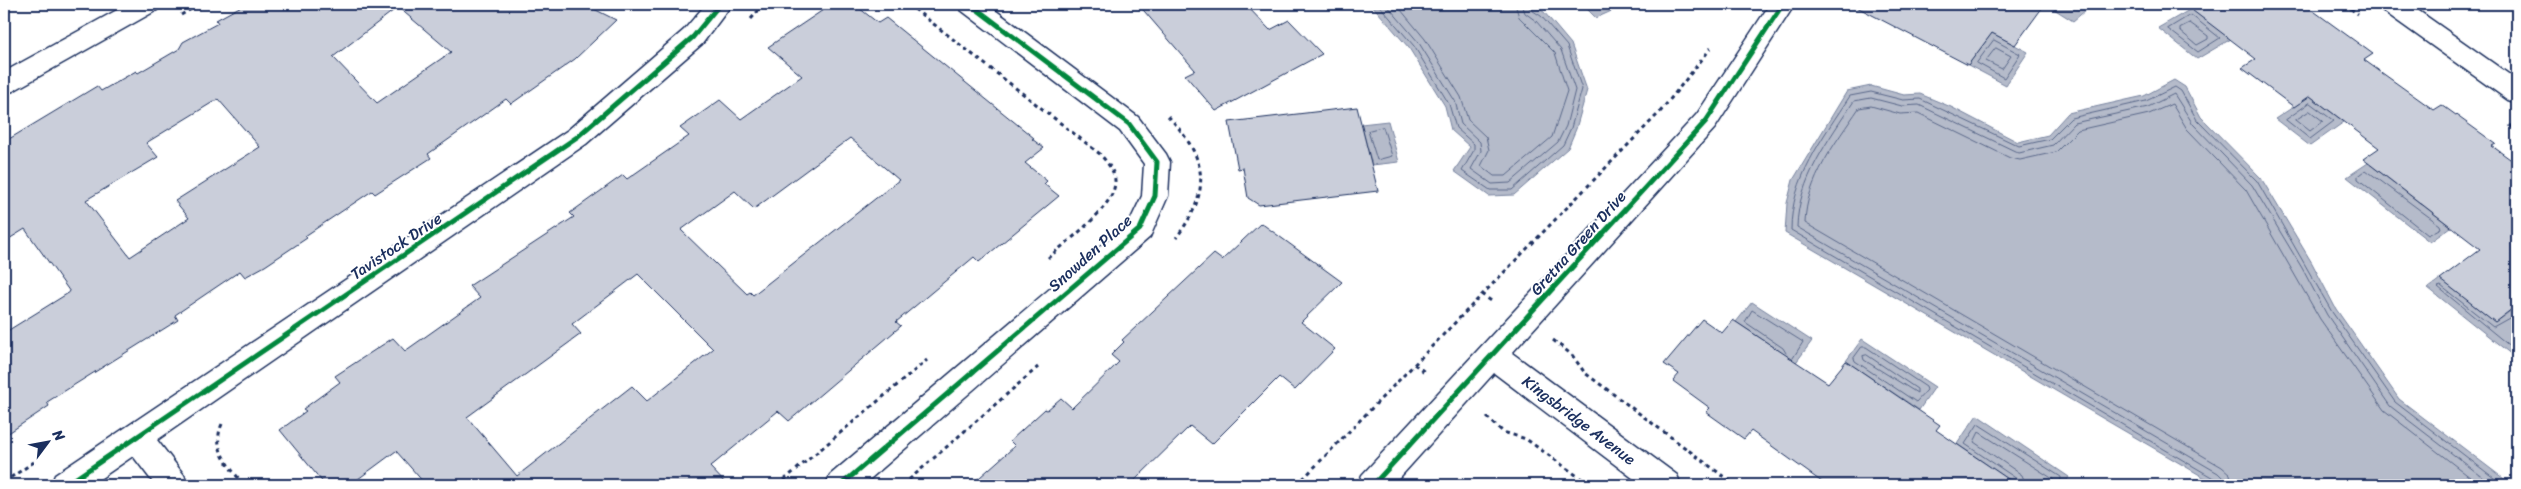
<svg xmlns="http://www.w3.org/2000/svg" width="2521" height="489" font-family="Sriracha,sans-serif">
  <rect width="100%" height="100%" fill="#fff"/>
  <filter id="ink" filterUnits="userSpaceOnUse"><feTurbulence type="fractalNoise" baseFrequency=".02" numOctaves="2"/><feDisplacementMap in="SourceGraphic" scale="10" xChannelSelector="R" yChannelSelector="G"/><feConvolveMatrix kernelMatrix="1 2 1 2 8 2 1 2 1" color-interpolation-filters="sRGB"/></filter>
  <g filter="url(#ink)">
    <path fill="#b5bbca" stroke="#77839f" d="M1371,4H1531L1544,12L1571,44L1587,90L1576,129L1568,148L1514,195L1489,196L1454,171L1470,147L1451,130L1445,106L1409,48Z
      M1582,4H1627L1596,18Z
      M2046,4H2093L2073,21Z
      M2191,9L2231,39L2197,59L2158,28Z
      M1992,33L2028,52L2006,85L1968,65Z
      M2174,80L2185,87L2201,117L2261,178L2312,263L2336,309L2399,399L2512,485H2217L1785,233L1787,203L1793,180L1847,91L1871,86L1904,95L1920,94L1951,107L2018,142L2048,135L2068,113L2144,96Z
      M2310,96L2344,122L2310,146L2275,119Z
      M1388,121L1399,162L1372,165L1361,124Z
      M2368,163L2451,227L2430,242L2347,177Z
      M2440,279L2495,322L2512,310L2517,314V359L2428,288Z
      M1752,302L1812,341L1788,373L1781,352L1736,322Z
      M1862,339L1935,387L1919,410L1846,361Z
      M1977,415L2069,477L2064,485H2017L1957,444Z"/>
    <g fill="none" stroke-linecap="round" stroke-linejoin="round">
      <path stroke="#596789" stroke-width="1" d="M1378,4L1414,46L1449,104L1456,128L1474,144V150L1462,171L1490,190H1512L1563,145L1571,128L1582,89L1567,46L1541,16L1530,9L1529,4
        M1386,4L1419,43L1455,101L1461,124L1480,142L1481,151L1471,169L1492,184L1510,183L1558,142L1566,126L1575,90L1561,50L1536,21L1525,13L1522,4
        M1396,4L1425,39L1461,97L1468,120L1486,137L1489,150L1481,166L1494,176H1506L1552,137L1567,91L1555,53L1519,17L1515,4
        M2191,15L2220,38L2198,52L2168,29Z
        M2190,23L2208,36V39L2197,45L2180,31V28Z
        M1994,40L2020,54L2004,78L1977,63Z
        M1996,48L2011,56L2002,69L1986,61Z
        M2310,103L2334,121L2310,139L2286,120Z
        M2310,111L2323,121L2310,131L2296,120Z
        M1383,127L1392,156L1377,160L1368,131Z
        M2366,170L2440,225L2441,228L2428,235L2358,179V176Z
        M2517,318L2511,317L2493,327L2441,286L2438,287L2517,352
        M1862,347H1866L1926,387L1927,390L1916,402L1855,361L1854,358Z
        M1786,353L1783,348L1745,322L1752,310L1803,342L1793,358
        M1867,355L1917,389V393L1864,360L1863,356Z
        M2019,485L2017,479L1965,444L1978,424L2061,477L2060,485
        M2026,485L2022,475L1974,442L1979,432L2053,479L2054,485
        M2218,485L2215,479L1791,230C1791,179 1823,137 1850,96L1871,92L1903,100L1920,99L2019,146L2050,139L2071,118L2146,101L2175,87L2181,91L2197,120L2257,181L2332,312L2395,402L2503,485
        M2225,485L2223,478L2218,473L1797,227C1798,180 1829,139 1854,101L1871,98L1902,106L1919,105L2019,153L2053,145L2074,123L2148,107L2174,94L2193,124L2252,185L2302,268L2327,315L2390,406L2493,485
        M2232,485L2230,474L2222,467L1805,223C1806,180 1836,142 1859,108L1871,106L1900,114L1918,113L2010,158L2020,160L2056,152L2078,130L2149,114L2172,104L2187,129L2246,190L2320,319L2384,410L2480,485"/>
    </g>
    <path fill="#caceda" stroke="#1b2f5e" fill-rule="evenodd" d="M245,4H584L616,20L575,59L511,104L506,99L428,154L431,158L375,194L372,191L305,236L307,238L265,266L245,277L240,271L175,315L178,320L47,402L49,406L4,436V333L70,292L25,229L4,242V142L97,86L101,91L136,71L138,73L179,49L183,42L218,23L216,20ZM398,7L451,52L377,103L333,57ZM218,99L260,147L175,201L189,218L130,257L86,200L158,157L146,143Z
      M832,4H854L878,23L886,18L1034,138L1032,139L1044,148L1025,163L1047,181L1044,184L1059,196L979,262L974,257L896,322L901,326L789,421L778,411L710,467L727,485H426L396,451L350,485H325L280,430L306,411L303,409L340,382L335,376L393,338L405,351L480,298L469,286L574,217L570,213L623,175L627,179L689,136L680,128L720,100L741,119L802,76L768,47ZM850,138L899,180L753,295L750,292L747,294L681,230L735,191L754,209ZM638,274L713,349L647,401L632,386L517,476L467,417L581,334L572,324Z
      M1138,4H1245L1270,30L1289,20L1322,54L1216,111L1185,75L1195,70Z
      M1851,4H2045L2015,45L1992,33L1968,65Z
      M2184,4H2304L2373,54L2364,60L2434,110L2442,105L2496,144L2492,146L2517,164V305L2495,322L2440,279L2480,249L2363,159L2379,148L2310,96L2294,107L2242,68L2256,59Z
      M1357,107L1378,191L1259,205L1248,198L1243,168L1238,169L1229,122Z
      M1261,223L1342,282L1301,322L1335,349L1295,390L1279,377L1212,444L1190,426L1130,485H971L1015,446L1010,441L1045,409L1047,410L1061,398L1072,408L1119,362L1111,355L1124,342L1122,340L1214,254L1222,260Z
      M1702,319L1722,333L1733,320L1828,383L1846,361L1940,425L1936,430L2017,485H1826L1751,431L1744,439L1706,412L1710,408L1673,381L1679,374L1664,364Z"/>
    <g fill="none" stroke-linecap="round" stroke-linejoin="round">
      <g stroke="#1b2f5e" stroke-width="3">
        <path id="minor" d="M128,4H160L157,10L13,91L4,94V72Z
          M706,4H732L702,44L586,144L157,440L184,475L188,485H155L133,456L91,485H51L55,475L568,130L684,30Z
          M958,4H987L1138,117L1166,154L1170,162L1168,196L1150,237L863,485H826L830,475L1130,221L1142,196L1144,164L1120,131L961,10Z
          M1770,4H1795L1715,128L1512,353L1677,475L1681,485H1642L1494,373L1393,485H1358L1362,475L1697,114Z
          M2379,4H2409L2517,80V103L2508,100L2382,10Z"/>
      </g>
      <path stroke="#1b2f5e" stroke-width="3" stroke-dasharray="4 4" stroke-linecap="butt" d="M908,4L1100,154C1106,161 1115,171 1115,181C1116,207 1066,242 1048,258
        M2344,4L2358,14
        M1835,7L1837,4
        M181,15L200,4
        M751,19L764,4
        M1168,116C1208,159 1212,191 1176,238
        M2510,125L2517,131
        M1481,294L1493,302
        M1553,340L1572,355L1585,373L1735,485
        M1414,364L1426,373
        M1487,417L1503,432L1526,439L1590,485
        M222,424C211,449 229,466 244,485
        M4,482L37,460
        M778,485L927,360
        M903,485L1038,367
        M1297,485L1660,112L1711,48"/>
      <use href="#minor" fill="#fff" fill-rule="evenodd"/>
      <g stroke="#fff" stroke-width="8">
        <path id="cycleway" d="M66,485L577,137L693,37L720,4
          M841,485L1140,229L1155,196L1157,162L1129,124L970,4
          M1373,485L1706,121L1783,4"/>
      </g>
      <use href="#cycleway" stroke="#00873e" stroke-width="5"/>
    </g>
  </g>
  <g text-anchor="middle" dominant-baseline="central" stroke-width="4" stroke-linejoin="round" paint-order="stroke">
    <g font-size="16" fill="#1b2f5e" stroke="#fff">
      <text transform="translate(1578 243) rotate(-48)">Gretna Green Drive</text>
      <text transform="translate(396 246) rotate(-34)">Tavistock Drive</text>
      <text transform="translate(1090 253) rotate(-42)">Snowden Place</text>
      <text transform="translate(1579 420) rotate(37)">Kingsbridge Avenue</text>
    </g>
  </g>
  <rect width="2521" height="489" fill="none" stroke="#fff" stroke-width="20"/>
  <rect x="10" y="10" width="2501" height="469" fill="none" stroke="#1b2f5e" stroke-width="2" filter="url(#ink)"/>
  <g transform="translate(48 442) rotate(58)" stroke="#ffffff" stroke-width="4" paint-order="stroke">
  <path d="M0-4L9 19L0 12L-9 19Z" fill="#1b2f5e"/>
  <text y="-8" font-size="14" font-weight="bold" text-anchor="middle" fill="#1b2f5e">N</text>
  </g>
</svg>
